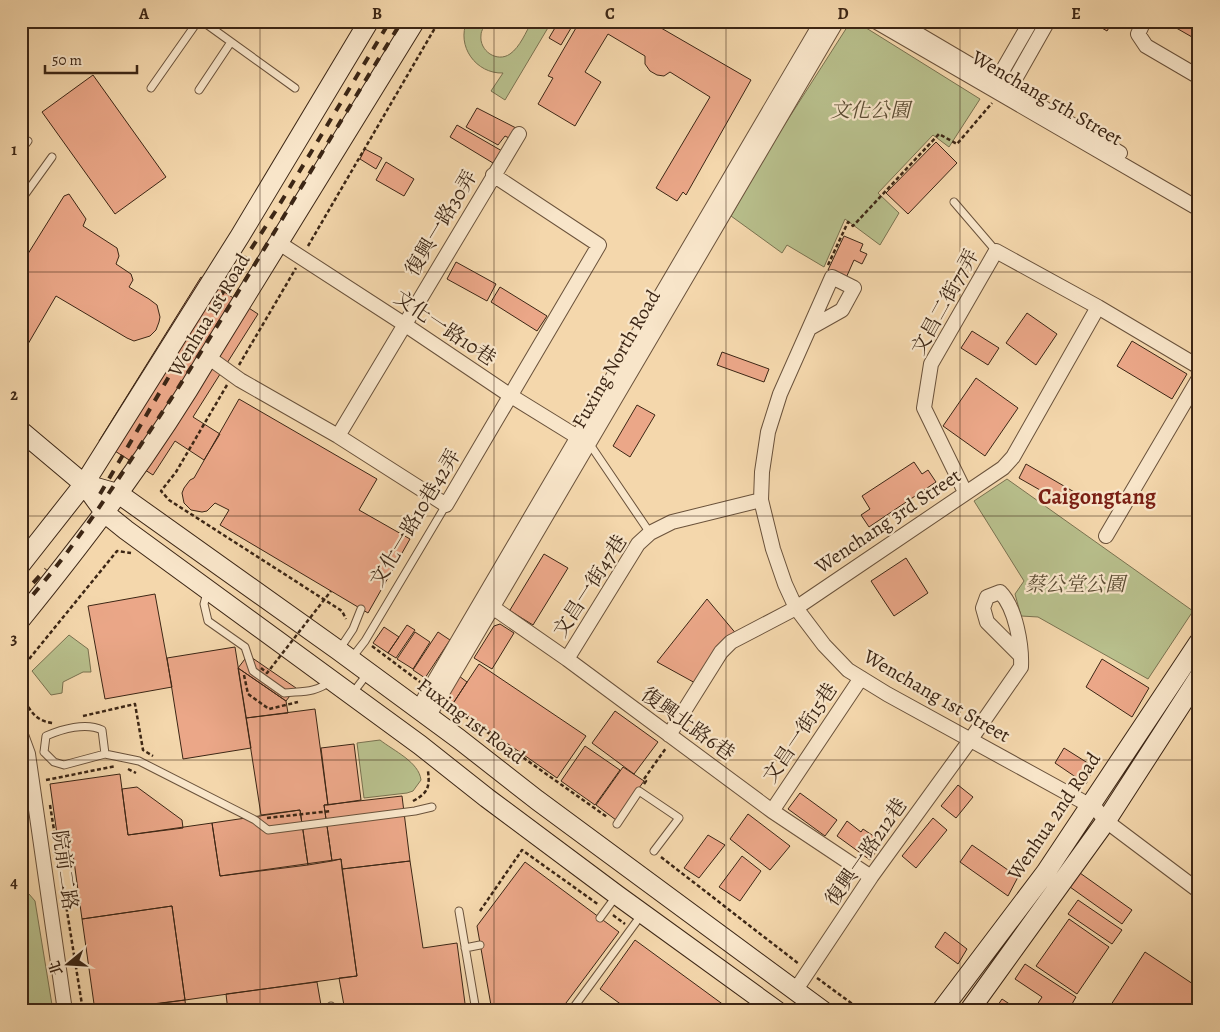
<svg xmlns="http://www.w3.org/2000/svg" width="1220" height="1032" font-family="Alegreya,'Noto Serif TC',serif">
  <rect width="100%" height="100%" fill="#f4d7ac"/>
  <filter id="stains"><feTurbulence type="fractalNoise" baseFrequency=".004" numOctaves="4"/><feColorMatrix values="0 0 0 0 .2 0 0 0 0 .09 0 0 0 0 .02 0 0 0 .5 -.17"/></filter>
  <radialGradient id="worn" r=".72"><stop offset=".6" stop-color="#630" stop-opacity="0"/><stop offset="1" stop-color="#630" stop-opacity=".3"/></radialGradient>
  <path fill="#b8bf8c" stroke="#7a7250" d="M467,21H487C485,26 481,30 481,35C479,51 497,63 510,54C520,47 526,32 532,21H552L505,100L491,91L503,73C476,74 456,46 467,21Z
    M851,21H855L980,99L949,147L933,135L878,193L899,213L880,245L845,219L824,267L787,245L782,253L731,216L769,149Z
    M1007,479L1193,611L1148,679L1038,617L1021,616L1015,594L1024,581L974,501Z
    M69,635L88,649L91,672H83L63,682L62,693L51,695L32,671Z
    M380,740C394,751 419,762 421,780L413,791L407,793L364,798L357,743Z
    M21,893L29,894L35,901L53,1011H21Z"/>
  <path fill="#eba788" stroke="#3c2615" d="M559,21L574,23L561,45L549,38Z
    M580,21H649L751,80L686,195L683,192L677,201L656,188L710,97L670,72L664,76L657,75L650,71L645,64V56L608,34L585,72L601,82L575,126L538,104L553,78L548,76Z
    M1090,21H1113L1107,31Z
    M1164,21H1199V41Z
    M93,75L166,177L115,214L42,112Z
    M477,108L516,128L509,138L505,136L498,145L466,127Z
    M457,125L502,151L493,163L450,137Z
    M936,142L957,163L908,214L886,193Z
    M365,149L382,158L376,169L360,159Z
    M386,162L414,179L404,196L376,180Z
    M69,194L86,219L83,226L117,248L119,256L116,264L131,274L133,280L129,287L149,299L157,305L160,317L159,322L156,330L150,336L134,341L127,338L56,296L21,356V265L64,196Z
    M844,236L863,244L860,251L867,254L862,264L854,260L846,278L828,270Z
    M456,262L496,284L487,301L447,279Z
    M201,277L258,314L193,417L220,434L204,460L175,441L153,475L99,441Z
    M500,287L547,316L537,331L491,302Z
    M1027,313L1057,334L1036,365L1006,343Z
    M972,331L999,348L988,365L961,348Z
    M1132,341L1187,374L1172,399L1117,366Z
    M722,352L769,369L764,382L717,365Z
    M976,378L1018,408L985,456L943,426Z
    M239,399L377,479L359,510L410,539L368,613L220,525L229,510L215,503L207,511L202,512L191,510L184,503L182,493L184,488L190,480L194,478Z
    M637,405L655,415L630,457L613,446Z
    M914,462L922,474L928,470L936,482L869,527L861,515L870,509L862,496Z
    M1026,464L1076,493L1068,506L1019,478Z
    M544,554L568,568L533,625L512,612L510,610Z
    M906,558L928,593L894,616L871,581Z
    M155,594L172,687L105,699L88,606Z
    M707,599L738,636L697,684L657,662Z
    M500,624L514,633L492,669L474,658L494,626Z
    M407,625L415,630L396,658L388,653Z
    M384,627L399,637L388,653L373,643Z
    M415,632L430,642L413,669L397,659Z
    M438,632L450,640L425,678L413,670Z
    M235,647L251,748L183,759L167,658Z
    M248,655L296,688L286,701L238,668Z
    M1102,659L1149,688L1132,717L1086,687Z
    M479,664L586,736L557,778L452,705Z
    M238,668L286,701L288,713L246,718Z
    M459,676L467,682L452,705L443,699Z
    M315,709L328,805H324L332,861L308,865L300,810L261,815L246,718Z
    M615,711L658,742L634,774L592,743Z
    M354,744L361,800L328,805L321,748Z
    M585,746L620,770L595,805L561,781Z
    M1064,748L1094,767L1086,784L1055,763Z
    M623,767L644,781L616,820L596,805Z
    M120,774L128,835L212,823L220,876L341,859L357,976L185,1000L172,906L82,919L73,854L60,856L50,784Z
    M958,785L973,797L956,818L941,806Z
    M137,787L182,820L183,828L128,835L122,789Z
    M800,793L837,820L825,836L788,809Z
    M402,796L410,861L342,869L341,859L332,861L324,805Z
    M300,810L308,865L220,876L212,823Z
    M748,814L790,846L770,870L730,839Z
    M933,818L947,830L916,868L902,856Z
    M847,821L861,832L863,829L875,837L873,840L880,846L870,860L837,836Z
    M708,835L725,845L699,878L684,868Z
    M972,845L1018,877L1008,896L960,862Z
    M742,856L761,871L740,901L719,887Z
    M410,861L423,948L457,943L466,1011H345L339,978L357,976L342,869Z
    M525,862L619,932L560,1011H492L477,926Z
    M1080,873L1132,910L1122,924L1070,887Z
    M1078,900L1122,930L1112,944L1068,914Z
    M172,906L185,1000L95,1011L82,919Z
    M1069,919L1109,947L1077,994L1036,966Z
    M945,932L967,949L958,964L935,947Z
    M635,940L732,1011H630L600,989Z
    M1145,952L1199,988V992L1186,1011H1107Z
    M1025,964L1076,997L1068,1011H1033L1042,997L1015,979Z
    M317,982L322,1011H228L226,994Z
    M1002,999L1020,1011H994Z
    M185,1000L186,1011H104Z"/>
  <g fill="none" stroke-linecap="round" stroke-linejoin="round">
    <g stroke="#6a523b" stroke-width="9">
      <path id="lane" d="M202,21L295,88
        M151,88L198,21
        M199,90L231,42
        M21,150L28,141
        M21,200L52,157
        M954,202L996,251
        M589,443L650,533
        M207,592L204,604L208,621L245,647L253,671L284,693C303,691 315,693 331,681
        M339,650L353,629L361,609
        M351,659L365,641L446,505
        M352,694L368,673
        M44,752L54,762L64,765L105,754L139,761L255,820L268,830L415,811L432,807
        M44,752L46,736C62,729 86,722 102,730L105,754
        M617,824L639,791L679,818L654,851
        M459,911L476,1011
        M600,918L617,895
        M465,948L480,945
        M331,1006V1011
        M571,1011L642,914"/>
    </g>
    <g stroke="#6a523b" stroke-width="16">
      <path id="street" d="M875,21L1199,209
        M896,21L1120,153
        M1144,21L1138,34L1146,46L1199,77
        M993,87L1031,21
        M1004,93L1010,88L1048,21
        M279,243L404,324L511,396L584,441
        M810,328L842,310L854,288L832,277L780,394L768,432L762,472L761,500L773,549L785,584L796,608L824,645L848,670L887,694L1089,805L1097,810L1106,821L1199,891
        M208,357L240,380L338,436L446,505L599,245L493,175
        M338,436L519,134
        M965,492L924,408L931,364L996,251L1098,307L1199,367
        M1106,536L1199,378
        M485,602L567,659L772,811L871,877
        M567,659L638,544L650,533L672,522L761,500
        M418,709L822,21
        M428,717L837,21
        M21,735L28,754L65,1011
        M669,735L721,652L731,642L796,608L1003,468L1013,457L1098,307
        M772,811L861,678
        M795,991L871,877L971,739L1021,667C1022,646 1016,608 1000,592L987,597L983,608L987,622L1021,656
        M1197,1011L1199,1007"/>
    </g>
    <g stroke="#3c2615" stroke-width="21">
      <path id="secondary" d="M21,431L84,484L105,513L126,530L420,745L487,798L617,895L777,1011
        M84,484L119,494L338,650L459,739L537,800L823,1011
        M21,564L84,484L240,236L369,21
        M21,619C89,535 153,451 208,357L415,21
        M941,1011L1046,872L1199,642
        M969,1011L1106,821L1199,677"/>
    </g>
    <path stroke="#3c2615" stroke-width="2.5" stroke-dasharray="4 2.5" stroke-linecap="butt" d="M308,246L439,21
      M828,265L848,222L853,226L939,134L957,144L992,103
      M239,365L296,268
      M227,385L176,472L161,491L169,500L342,611L346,619
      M372,646L420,682
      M21,669L117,551L131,553
      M244,675L248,694L269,709L298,702
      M21,696C31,710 34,721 53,723
      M449,705L607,817
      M83,716L135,704L143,750L153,756
      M128,769L136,773
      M46,780L116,766
      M644,784L646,781L644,779L666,748
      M413,801C428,793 430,787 428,771
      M50,805L83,1011
      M267,818L331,811
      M661,857L799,964
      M480,911L522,850L599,905
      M613,915L625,924
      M817,978L862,1011"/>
    <use href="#lane" stroke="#f8e5c9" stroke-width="7"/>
    <use href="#street" stroke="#f8e5c9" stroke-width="14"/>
    <use href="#secondary" stroke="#f8e5c9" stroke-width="19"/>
    <path stroke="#3c2615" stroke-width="4" stroke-dasharray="9 9" stroke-linecap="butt" d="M100,494L174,368L275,212L390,21
      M21,596L46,569
      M21,608C69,556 107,496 146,437C236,302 316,159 402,21"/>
    <path stroke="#3c2615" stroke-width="2.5" stroke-dasharray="4 2.5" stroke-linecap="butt" d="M261,668L267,673L331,591"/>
  </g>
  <path fill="none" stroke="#3c2615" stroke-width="1" stroke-opacity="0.55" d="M260,21V1011M494,21V1011M726,21V1011M960,21V1011M21,272H1199M21,516H1199M21,760H1199"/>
  <g text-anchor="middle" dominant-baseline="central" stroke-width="4.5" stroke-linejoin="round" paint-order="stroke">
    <g font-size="20" fill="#3c2615" stroke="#f8e5c9">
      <text transform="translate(1047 98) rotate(30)">Wenchang 5th Street</text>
      <text transform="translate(441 223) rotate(-59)">復興一路30弄</text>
      <text transform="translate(945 302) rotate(-61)">文昌二街77弄</text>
      <text transform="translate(209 315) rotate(-59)">Wenhua 1st Road</text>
      <text transform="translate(445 328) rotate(34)">文化一路10巷</text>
      <text transform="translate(616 359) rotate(-60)">Fuxing North Road</text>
      <text transform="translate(415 518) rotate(-59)">文化一路10巷42弄</text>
      <text transform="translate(888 521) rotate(-34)">Wenchang 3rd Street</text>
      <text transform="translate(590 586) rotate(-57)">文昌一街47巷</text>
      <text transform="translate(937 696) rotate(30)">Wenchang 1st Street</text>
      <text transform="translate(471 721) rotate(37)">Fuxing 1st Road</text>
      <text transform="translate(688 724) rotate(36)">復興北路6巷</text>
      <text transform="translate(800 733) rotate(-56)">文昌一街15巷</text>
      <text transform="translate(1054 816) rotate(-56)">Wenhua 2nd Road</text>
      <text transform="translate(866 852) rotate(-55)">復興一路212巷</text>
      <text transform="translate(65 870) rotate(82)">院前二路</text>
    </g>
    <g font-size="20" font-style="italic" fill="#5b4c33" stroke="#f8e5c9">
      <text x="870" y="110">文化公園</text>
      <text x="1075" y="584">蔡公堂公園</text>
    </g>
    <g font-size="22" font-weight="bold" fill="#7a1f14" stroke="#f8e5c9">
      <text x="1097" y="497">Caigongtang</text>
    </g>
  </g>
  <rect width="1220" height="1032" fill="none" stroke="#f4d7ac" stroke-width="55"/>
  <g transform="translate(68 964) rotate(252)" stroke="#f8e5c9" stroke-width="4" paint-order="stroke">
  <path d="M0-4L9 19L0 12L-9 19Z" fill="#3c2615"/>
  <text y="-8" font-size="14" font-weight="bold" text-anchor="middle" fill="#3c2615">北</text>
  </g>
  <path d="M45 65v8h92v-8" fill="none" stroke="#3c2615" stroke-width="2.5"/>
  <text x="52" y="65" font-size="15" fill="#3c2615" stroke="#f8e5c9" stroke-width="4" paint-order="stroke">50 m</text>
  <rect x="28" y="28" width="1164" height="976" fill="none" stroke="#3c2615" stroke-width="2"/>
  <g font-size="16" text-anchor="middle" font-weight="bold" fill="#3c2615">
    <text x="144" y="19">A</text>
    <text x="377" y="19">B</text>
    <text x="610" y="19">C</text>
    <text x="843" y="19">D</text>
    <text x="1076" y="19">E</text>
    <text x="14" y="155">1</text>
    <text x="14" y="400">2</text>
    <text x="14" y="644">3</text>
    <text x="14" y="888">4</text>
  </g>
  <rect width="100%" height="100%" filter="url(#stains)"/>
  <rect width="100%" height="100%" fill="url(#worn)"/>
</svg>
